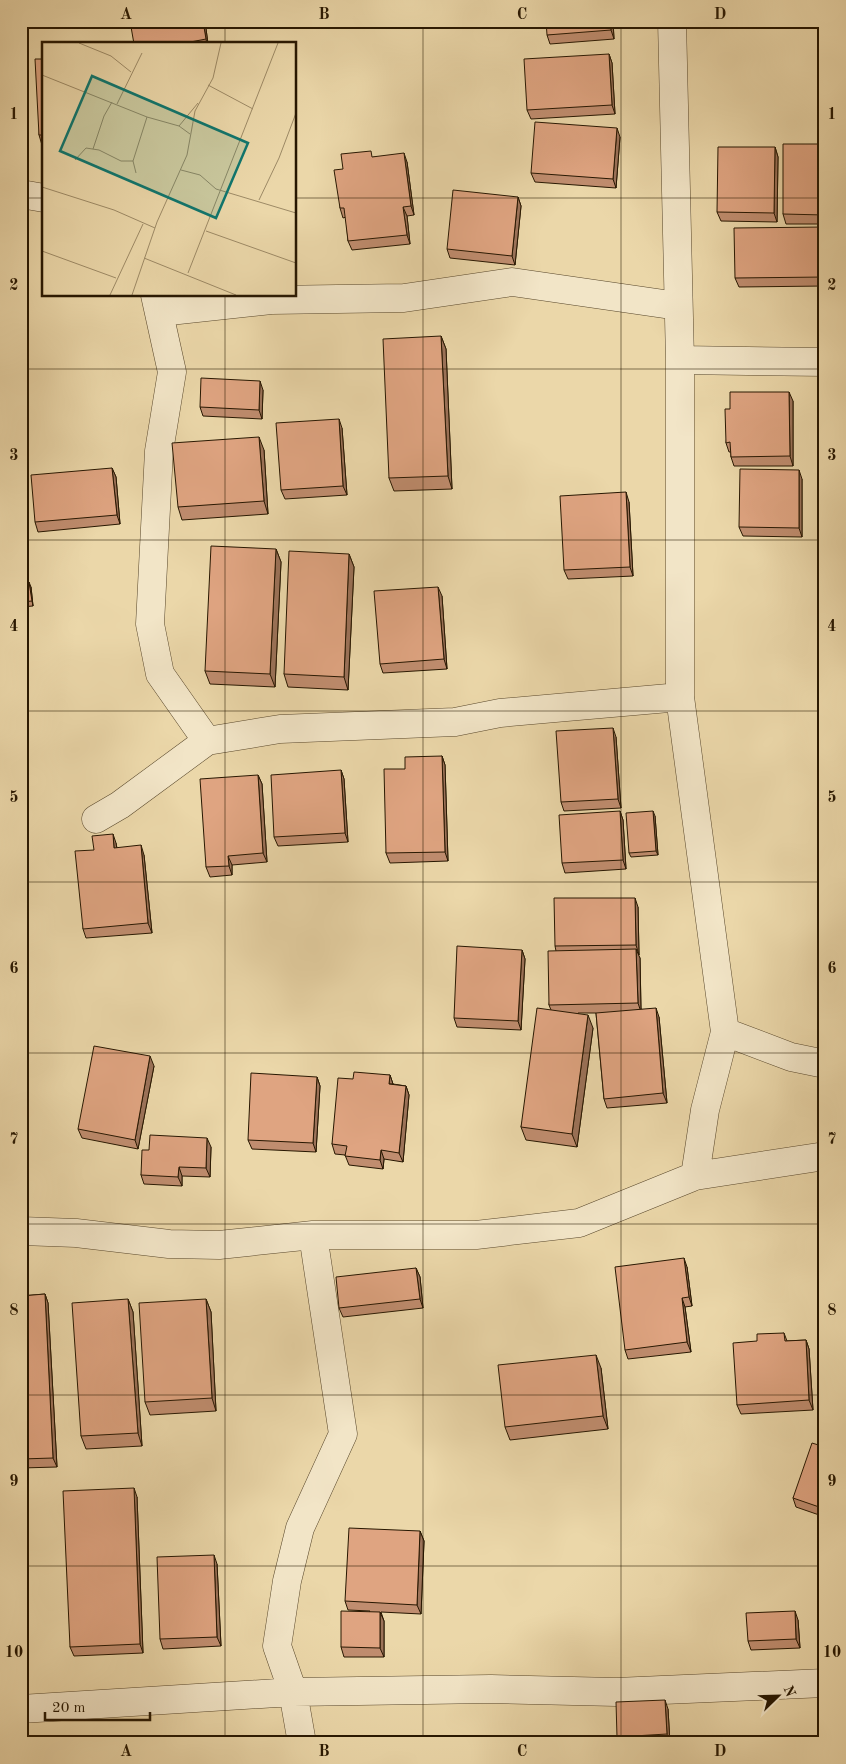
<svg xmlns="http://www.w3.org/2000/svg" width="846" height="1764" font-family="'Old Standard TT',serif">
  <rect width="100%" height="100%" fill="#ebd7a9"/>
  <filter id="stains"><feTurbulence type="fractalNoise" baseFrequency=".004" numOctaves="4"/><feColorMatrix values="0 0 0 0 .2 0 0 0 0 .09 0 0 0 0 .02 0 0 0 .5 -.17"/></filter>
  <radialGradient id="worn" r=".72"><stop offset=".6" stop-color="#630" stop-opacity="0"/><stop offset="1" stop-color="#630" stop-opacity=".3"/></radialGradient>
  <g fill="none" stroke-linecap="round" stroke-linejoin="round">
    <g stroke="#58472b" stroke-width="29">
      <path id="minor" d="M672,21L680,360V697L725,1032L705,1110L695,1176
        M21,194L44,198
        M155,295L172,372L159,451L150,624L160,674L207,741
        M160,312L271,300L404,298L512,282L678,306
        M680,360L825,362
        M96,819L120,805L207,741L280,729L455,722L500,713L680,697
        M725,1032L791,1057L825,1064
        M21,1231L76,1233L169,1244L219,1245L313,1235H476L579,1223L695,1176L825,1156
        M21,1709L293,1692L491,1689L616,1692L825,1683
        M302,1743L293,1692L277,1646L287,1581L300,1528L343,1434L313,1235"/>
    </g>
    <use href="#minor" stroke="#f2e5c7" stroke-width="28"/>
  </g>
  <path fill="#c08d6f" stroke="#271701" d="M205,21L208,44H134Z
    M613,21L614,39L550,44L547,35Z
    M819,21H825V23L819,22Z
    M609,54L612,63L615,114L531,119L527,110Z
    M44,59V145H42L39,135Z
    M620,137L616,188L535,182L531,173Z
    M825,144V224H786L783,214Z
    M775,147L778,157L777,222L721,221L717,212Z
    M374,157L407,162L414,215L407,216L410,244L352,250L348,241L346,217L343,218L340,208L343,169Z
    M518,197L521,206L515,265L450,258L447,249Z
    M825,227V286L739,287L735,278Z
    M441,336L446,349L452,489L394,491L389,478Z
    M263,390L262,419L203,416L200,407Z
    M793,401V466H734L731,457V452H729L726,443L730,409Z
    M342,428L347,495L285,499L281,490Z
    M264,450L268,514L182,520L178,507Z
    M112,468L116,477L120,524L38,532L35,522Z
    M802,479V537L743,536L739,527Z
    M629,502L633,576L568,579L564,570Z
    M276,549L281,562L275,687L210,684L205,671Z
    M349,554L354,567L348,690L288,687L284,674Z
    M21,583L31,587L33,606L21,607Z
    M442,596L447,669L383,673L380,664Z
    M616,737L621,808L564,811L561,802Z
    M442,756L445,765L448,861L390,863L386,853L405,769Z
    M341,770L344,779L348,842L278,846L274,837Z
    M258,775L262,784L267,862L232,865V875L210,877L206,867Z
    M620,811L623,820L626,869L565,873L562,863Z
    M655,816L658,855L631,857L629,853Z
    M116,843L117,848L144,855L152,933L86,938L83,929L94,850Z
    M638,907L639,955H638L640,958L641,1009L659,1017L667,1103L607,1108L604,1099L596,1013H578L593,1028L577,1147L526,1140L521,1127L551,1010L549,1005L556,951L555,946Z
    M522,950L525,959L521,1030L457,1027L454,1018Z
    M154,1066L138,1149L82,1138L78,1129Z
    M390,1075L393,1084L406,1086L409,1095L403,1162L384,1159L383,1169L349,1165L345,1155L335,1154L332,1144L353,1079Z
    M317,1077L320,1086L316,1152L252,1149L248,1140Z
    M211,1147L210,1177L182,1176V1186L144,1184L141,1175L149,1150Z
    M687,1267L692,1306L685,1307L691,1352L628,1359L625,1350Z
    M416,1268L420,1277L423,1308L343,1317L339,1308Z
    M45,1294L48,1303L57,1467L21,1468V1296Z
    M128,1299L133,1312L142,1446L86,1449L81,1436Z
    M206,1299L211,1312L216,1411L150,1415L145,1402Z
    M784,1333L787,1341L806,1340L809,1349L813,1410L741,1414L737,1405L757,1341Z
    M601,1368L608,1429L510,1440L505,1427Z
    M825,1447V1517L796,1507L793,1498Z
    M137,1497L143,1653L74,1656L70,1647Z
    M420,1531L424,1541L421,1614L381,1612L384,1621V1657H344L341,1647L370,1611L348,1610L345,1601Z
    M217,1564L221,1646L163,1649L160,1639Z
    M798,1620L800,1648L751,1650L748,1641Z
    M668,1709L670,1743H601H619L617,1737Z"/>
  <path fill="#9c735a" stroke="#271701" d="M203,21H205L208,44H207L206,39Z
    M610,21H613L614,39L611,30Z
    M609,54L612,63L615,114L612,105Z
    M617,128L620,137L616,188L613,179Z
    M775,147L778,157L777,222L774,213Z
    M404,153L407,162L414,215L411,206Z
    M518,197L521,206L515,265L512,256Z
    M403,207L407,216L410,244L407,235Z
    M441,336L446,349L452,489L448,476Z
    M260,381L263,390L262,419L259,410Z
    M789,392L793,401V466L790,456Z
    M339,419L342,428L347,495L343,486Z
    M259,437L264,450L268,514L264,501Z
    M112,468L116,477L120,524L117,515Z
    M799,470L802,479V537L799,528Z
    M626,492L629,502L633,576L630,567Z
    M276,549L281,562L275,687L270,674Z
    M349,554L354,567L348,690L344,677Z
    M29,582L31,587L33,606L32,601Z
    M438,587L442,596L447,669L444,659Z
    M613,728L616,737L621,808L618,799Z
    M442,756L445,765L448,861L445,852Z
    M341,770L344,779L348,842L345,833Z
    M258,775L262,784L267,862L263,853Z
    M620,811L623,820L626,869L623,860Z
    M653,811L655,816L658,855L656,851Z
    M113,834L116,843L118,857L114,848Z
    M141,845L144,855L152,933L148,923Z
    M228,856L232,865V875L229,866Z
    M635,898L638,907L639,955L636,945Z
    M636,949L640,958L641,1012L638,1003Z
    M522,950L525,959L521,1030L518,1021Z
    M656,1008L659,1017L667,1103L663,1093Z
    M588,1015L593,1028L577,1147L572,1134Z
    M150,1056L154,1066L138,1149L135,1140Z
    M390,1075L393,1084H389Z
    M317,1077L320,1086L316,1152L313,1143Z
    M406,1086L409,1095L403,1162L399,1153Z
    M207,1138L211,1147L210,1177L206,1168Z
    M381,1150L384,1159L383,1169L380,1160Z
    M179,1167L182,1176V1186L178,1177Z
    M684,1258L687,1267L692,1306L689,1297Z
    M416,1268L420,1277L423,1308L420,1299Z
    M45,1294L48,1303L57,1467L53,1458Z
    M682,1298L685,1307L691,1352L687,1342Z
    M128,1299L133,1312L142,1446L138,1433Z
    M206,1299L211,1312L216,1411L212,1398Z
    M806,1340L809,1349L813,1410L809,1400Z
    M596,1355L601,1368L608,1429L603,1416Z
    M134,1488L137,1497L143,1653L140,1644Z
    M420,1531L424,1541L421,1614L417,1605Z
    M214,1555L217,1564L221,1646L217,1637Z
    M795,1611L798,1620L800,1648L796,1639Z
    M380,1612L384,1621V1657L380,1648Z
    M665,1700L668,1709L670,1743L667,1734Z"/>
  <path fill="#dfa481" stroke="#271701" d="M130,21H203L206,39L180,44H134Z
    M546,21H610L611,30L547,35Z
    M609,54L612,105L527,110L524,59Z
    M35,59H44V135H39Z
    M535,122L617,128L613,179L531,173Z
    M783,144H825V215L783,214Z
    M718,147H775L774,213L717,212Z
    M371,151L372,157L404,153L411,206L403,207L407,235L348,241L344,208H340L334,170L343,169L341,154Z
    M453,190L518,197L512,256L447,249Z
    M825,227V277L735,278L734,228Z
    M441,336L448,476L389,478L383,339Z
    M201,378L260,381L259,410L200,407Z
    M730,392H789L790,456L731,457L730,442L726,443L725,409H730Z
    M339,419L343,486L281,490L276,423Z
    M259,437L264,501L178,507L172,443Z
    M112,468L117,515L35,522L31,475Z
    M740,469L799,470V528L739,527Z
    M626,492L630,567L564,570L560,496Z
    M211,546L276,549L270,674L205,671Z
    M289,551L349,554L344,677L284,674Z
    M29,582L32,601L21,602V583Z
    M438,587L444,659L380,664L374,591Z
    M613,728L618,799L561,802L556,731Z
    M442,756L445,852L386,853L384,769H405V757Z
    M341,770L345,833L274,837L271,775Z
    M258,775L263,853L228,856L229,866L206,867L200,779Z
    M620,811L623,860L562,863L559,815Z
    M653,811L656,851L629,853L626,813Z
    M113,834L114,848L141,845L148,923L83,929L75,851L94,850L92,836Z
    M554,898H635L636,945L555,946Z
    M457,946L522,950L518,1021L454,1018Z
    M636,949L638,1003L549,1005L548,951Z
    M537,1008L588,1015L572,1134L521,1127Z
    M656,1008L663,1093L604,1099L596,1013Z
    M94,1046L150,1056L135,1140L78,1129Z
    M354,1072L390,1075L389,1084L406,1086L399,1153L381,1150L380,1160L345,1156L347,1146L332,1144L338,1078L353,1079Z
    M251,1073L317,1077L313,1143L248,1140Z
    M150,1135L207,1138L206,1168L179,1167L178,1177L141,1175L142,1150H149Z
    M684,1258L689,1297L682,1298L687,1342L625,1350L615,1267Z
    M416,1268L420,1299L339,1308L336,1277Z
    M45,1294L53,1458L21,1459V1296Z
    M128,1299L138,1433L81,1436L72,1303Z
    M206,1299L212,1398L145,1402L139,1303Z
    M784,1333L785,1341L806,1340L809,1400L737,1405L733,1343L757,1341V1334Z
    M596,1355L603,1416L505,1427L498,1365Z
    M812,1443L825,1447V1509L793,1498Z
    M134,1488L140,1644L70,1647L63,1491Z
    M349,1528L420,1531L417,1605L345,1601Z
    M214,1555L217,1637L160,1639L157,1557Z
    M341,1611L380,1612V1648L341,1647Z
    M795,1611L796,1639L748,1641L746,1613Z
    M665,1700L667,1734L617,1737L616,1702Z
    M601,1741L622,1743H601Z"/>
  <path fill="none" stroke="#271701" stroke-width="1" stroke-opacity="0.55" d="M225,21V44M423,21V1743M621,21V1743M21,198H44M295,198H825M225,295V1743M21,369H825M21,540H825M21,711H825M21,882H825M21,1053H825M21,1224H825M21,1395H825M21,1566H825"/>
  <g transform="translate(42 42)">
    <rect width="254" height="254" fill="#ebd7a9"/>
    <path fill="none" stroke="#9d8a66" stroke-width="1" d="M37,1L69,14L89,30M0,33L105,75L137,84L148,92M166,43L211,67M75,62L100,11M137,84L156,61M51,107L62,74L70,60M33,118L44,106L57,108L79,119H91M139,128L158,133L174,147L254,171M94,131L91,119L105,75M0,145L72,168L113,186M217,158L237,116L254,71M164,189L254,221M0,209L74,236M102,216L194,253M146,231L236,1M68,253L101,182M90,253L115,180L145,113L153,69L171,36L179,1"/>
    <path fill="#0f766e" fill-opacity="0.15" stroke="#0f766e" stroke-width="2.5" d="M50,34L206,101L174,176L18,109Z"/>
    <rect width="254" height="254" fill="none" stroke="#271701" stroke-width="2.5"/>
  </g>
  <rect width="846" height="1764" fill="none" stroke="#ebd7a9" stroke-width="55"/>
  <g transform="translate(778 1696) rotate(67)" stroke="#f2e5c7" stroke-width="4" paint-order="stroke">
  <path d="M0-4L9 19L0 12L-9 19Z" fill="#271701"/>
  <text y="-8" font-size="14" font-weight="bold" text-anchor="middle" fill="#271701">N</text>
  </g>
  <path d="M45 1712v8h105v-8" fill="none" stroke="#271701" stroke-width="2.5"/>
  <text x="52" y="1712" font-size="15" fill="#271701" stroke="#f2e5c7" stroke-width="4" paint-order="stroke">20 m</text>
  <rect x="28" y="28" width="790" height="1708" fill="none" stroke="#271701" stroke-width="2"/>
  <g font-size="16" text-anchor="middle" font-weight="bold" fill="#271701">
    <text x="126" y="19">A</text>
    <text x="324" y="19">B</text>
    <text x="522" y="19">C</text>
    <text x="720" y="19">D</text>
    <text x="14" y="119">1</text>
    <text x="832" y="119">1</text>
    <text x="14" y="290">2</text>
    <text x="832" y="290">2</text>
    <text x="14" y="460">3</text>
    <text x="832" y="460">3</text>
    <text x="14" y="631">4</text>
    <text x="832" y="631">4</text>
    <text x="14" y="802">5</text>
    <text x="832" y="802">5</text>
    <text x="14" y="973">6</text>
    <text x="832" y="973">6</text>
    <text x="14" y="1144">7</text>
    <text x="832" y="1144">7</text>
    <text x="14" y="1315">8</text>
    <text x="832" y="1315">8</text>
    <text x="14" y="1486">9</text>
    <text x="832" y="1486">9</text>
    <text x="14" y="1657">10</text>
    <text x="832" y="1657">10</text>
    <text x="126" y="1756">A</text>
    <text x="324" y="1756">B</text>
    <text x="522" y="1756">C</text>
    <text x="720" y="1756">D</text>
  </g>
  <rect width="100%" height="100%" filter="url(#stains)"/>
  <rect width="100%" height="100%" fill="url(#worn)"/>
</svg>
